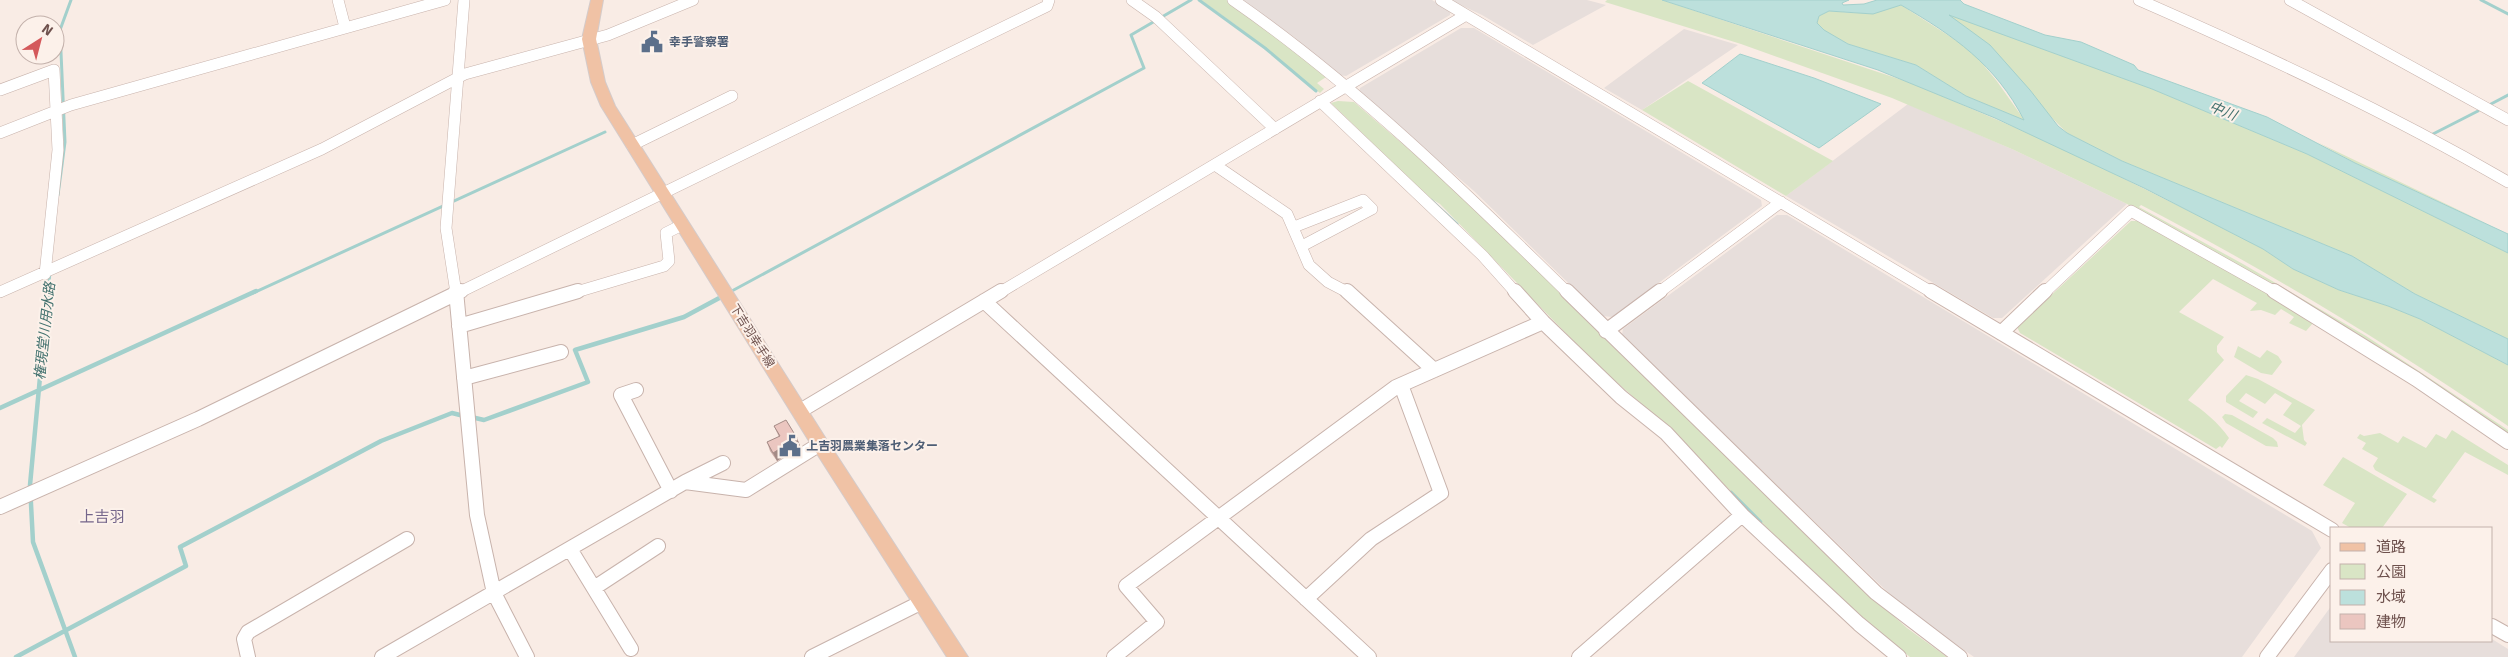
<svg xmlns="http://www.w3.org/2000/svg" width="2508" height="657" font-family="Signika,'Noto Sans JP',sans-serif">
  <rect width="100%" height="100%" fill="#f9ece5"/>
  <path fill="#e7dedb" d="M1242,0H1432L1450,11V15L1346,76L1338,75L1294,37Z
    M1450,0H1587L1606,5L1533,45L1482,15Z
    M1461,28H1474L1761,200L1762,206L1613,317L1602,316L1474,191L1359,93L1360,88Z
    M1684,29L1738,45L1642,110L1604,88Z
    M1908,104L2014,150L2127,204L2002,318H1993L1786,196Z
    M1777,215H1787L2312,531L2321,548L2242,657H1974L1905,608L1874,579L1622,335L1623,329Z
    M2332,605V641L2492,639L2508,649V657H2294Z"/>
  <path fill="#d9e5c5" d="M1201,0H1227L1285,41L1326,77L1317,83L1324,89L1320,93L1237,26Z
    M1607,0H1662L1914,84L2058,146L2213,223L2263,249L2293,269L2339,290L2388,306L2420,319L2508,365V426C2390,345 2268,271 2141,205L2139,207L2243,264L2366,336L2508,430V436L2288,293L2127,204L2014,150L1892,98L1741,44L1605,2Z
    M1901,5L1971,50L1996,80L2025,121L1966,96L1916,65L1848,44L1823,30L1817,23L1819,16L1829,11L1854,13Z
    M1947,13L2152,89L2307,154L2508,253V339L2415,294L2352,256L2122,161L2067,133Z
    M1688,81L1690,82L1833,161L1786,196L1642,110Z
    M1338,101L1354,102L1456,190L1878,602L1907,628L1947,657H1910L1861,617L1764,525L1671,430L1596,364L1440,204L1428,197L1331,103Z
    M2317,142L2492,226L2355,163Z
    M2131,221H2141L2312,319L2313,323L2306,331L2289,323L2294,317L2281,309L2275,315L2261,310L2250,311L2257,303L2213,279L2179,312L2224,337L2217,346V352L2224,360L2188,400C2203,410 2219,423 2229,438L2222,448L2220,446L2216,449L2020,333L2017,327Z
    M2238,346L2260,358L2267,350L2278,356L2282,362L2272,375L2261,373L2234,357Z
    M2246,375L2258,379L2315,410L2302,425L2304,440L2307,443L2305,446L2262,423L2267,418L2295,433L2301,426L2283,415L2292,403L2275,393L2265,404L2246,393L2239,401L2258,412L2253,418L2226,402V396Z
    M2225,414L2232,415L2273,438L2277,442L2278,447L2266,446L2226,423L2222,417Z
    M2452,430L2508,465V475L2465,452L2432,497L2437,500L2434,503L2375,470L2373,466L2378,458L2362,449L2366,443L2357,438L2360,434L2364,436L2380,433L2398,443L2403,436L2426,448L2436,434L2446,439Z
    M2343,457L2407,494L2382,528H2351L2342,523L2355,503L2323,485Z"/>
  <path fill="#bce0dc" stroke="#a3d0cc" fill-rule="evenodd" d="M1662,0H1849L1842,3L1843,5L1864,4L1877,0H1960L1964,4L2045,35L2081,42L2134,65L2138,70L2267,117L2355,163L2508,234V253L2307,154L2152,89L1949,15L1990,45L2030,90L2058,126L2067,133L2122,161L2352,256L2415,294L2508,339V365L2420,319L2388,306L2339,290L2293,269L2263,249L2144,188L1995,118L1878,70ZM1901,5C1953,35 1996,65 2024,120L1966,96L1916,65L1848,44L1824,30L1817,23L1819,16L1829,11L1873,14Z
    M1740,54L1814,78L1881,104L1819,148L1702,83Z"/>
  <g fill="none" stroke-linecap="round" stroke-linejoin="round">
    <path stroke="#a3d0cc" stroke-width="3" d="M1199,0L1265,48L1316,91
      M2481,0L2508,14
      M2491,104L2508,95
      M2431,135L2478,111
      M58,195L65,142L60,30L71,0
      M1431,200L1457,224
      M730,292L1144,68L1131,35L1191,0
      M48,293L50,272
      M253,293L605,132"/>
    <path stroke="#a3d0cc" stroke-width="4.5" d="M48,291L30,485L33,542L75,657
      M0,408L256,291
      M471,417L484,420L588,382L575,350L684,317L723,296
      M1731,493L1760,522
      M16,657L186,566L180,547L381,441L452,413L464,416"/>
    <g stroke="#c8b3ac" stroke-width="12">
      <path id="minor-far1" d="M338,0L345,27
        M1132,0L1156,17L1275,129
        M1233,0C1353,83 1463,190 1568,293
        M1441,0L1933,293
        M2139,0C2265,55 2389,113 2508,182
        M2290,0L2508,120
        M0,90L54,70L58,150L45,274
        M1320,101L1483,256L1516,293
        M0,133L71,105L445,0
        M632,145L732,96
        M1215,165L1287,214L1309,265L1328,282L1349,293
        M1294,227L1363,200L1372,209L1302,246
        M0,292L322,149L465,74L608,35L693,0
        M456,293L446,228L464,0
        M458,293L1047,6L1049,0
        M573,293L664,266L669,261L666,233L682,225
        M999,293L1466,15
        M1658,293L1781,202
        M2044,293L2131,211L2277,293"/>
    </g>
    <g stroke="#c8b3ac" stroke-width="16">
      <path id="minor" d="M456,291L477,515L494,593L527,657
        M1347,291L1434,370
        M1515,291L1543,322L1621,397L1666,433L1742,515L1859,624L1899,657
        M1567,291L1876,593L1960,657
        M1931,291L2332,530
        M2274,291L2416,379L2508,442
        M984,301L1369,657
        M459,326L578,291
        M1606,331L1660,291
        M2001,333L2045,291
        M464,378L561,352
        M636,390L621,395L671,491
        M800,411L1001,291
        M685,482L723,463
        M0,507L198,419L461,291
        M570,549L631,649
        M594,588L658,546
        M1306,599L1371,539L1441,493L1401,385
        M2492,626L2508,635
        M248,657L244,639L248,632L407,539
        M382,657L685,482L746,490L820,444
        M812,657L922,602
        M1114,657L1157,622L1126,586L1396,387L1543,322
        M1579,657L1742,515
        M2267,657L2332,570"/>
    </g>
    <g stroke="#d4cbca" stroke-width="2">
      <path id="major" d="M591,0H603L596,39L605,82L615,106L826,439L968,657H947L814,449L601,106L591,82L582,39Z"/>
    </g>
    <use href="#minor-far1" stroke="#fff" stroke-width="11"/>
    <use href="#minor" stroke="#fff" stroke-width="14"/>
    <use href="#major" fill="#f0c2a5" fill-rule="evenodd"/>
  </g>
  <path fill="#caaaa5" d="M774,426L797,438L800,446L777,461L770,451L767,442L779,437Z"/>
  <path fill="#a48b86" d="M797,438L800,446L777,461L773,453Z"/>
  <path fill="#ebc6c0" stroke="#a48b86" d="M786,420L797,438L773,453L767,442L780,436L774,426Z"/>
  <defs>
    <g id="civic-bare" transform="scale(1.725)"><path d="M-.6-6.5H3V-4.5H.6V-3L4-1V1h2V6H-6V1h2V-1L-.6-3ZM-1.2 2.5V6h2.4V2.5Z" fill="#5c6f8a" stroke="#fcf1ea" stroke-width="2.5" paint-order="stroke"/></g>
  </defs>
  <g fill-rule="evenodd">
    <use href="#civic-bare" x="652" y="42"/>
    <use href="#civic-bare" x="790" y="446"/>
  </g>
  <g text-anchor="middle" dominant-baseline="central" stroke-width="4" stroke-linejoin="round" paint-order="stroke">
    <g font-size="12" font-weight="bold" fill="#4e5e75" stroke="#fcf1ea" text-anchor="start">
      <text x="669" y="42">幸手警察署</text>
      <text x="806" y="446">上吉羽農業集落センター</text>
    </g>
    <g font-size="12" fill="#6e514d" stroke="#fcf1ea">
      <text transform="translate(752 336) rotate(58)">下吉羽幸手線</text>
    </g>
    <g font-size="14" font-style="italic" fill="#43726f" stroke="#fcf1ea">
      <text transform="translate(2223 111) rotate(22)">中川</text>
      <text transform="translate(45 331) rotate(-84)">権現堂川用水路</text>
    </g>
    <g font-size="15" fill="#75668b" stroke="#fcf1ea">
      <text x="102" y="517">上吉羽</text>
    </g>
  </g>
  <rect x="2330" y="527" width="162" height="115" fill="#fcf1ea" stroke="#c3b1ab"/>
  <rect x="2340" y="543" width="25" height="8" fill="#f0c2a5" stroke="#c3b1ab"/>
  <text x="2376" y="552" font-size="15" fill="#6e514d">道路</text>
  <rect x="2340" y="564" width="25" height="15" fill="#d9e5c5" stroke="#c3b1ab"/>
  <text x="2376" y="577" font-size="15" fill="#6e514d">公園</text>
  <rect x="2340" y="590" width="25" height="15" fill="#bce0dc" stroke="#c3b1ab"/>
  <text x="2376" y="602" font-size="15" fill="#6e514d">水域</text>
  <rect x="2340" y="614" width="25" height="15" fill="#ebc6c0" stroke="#c3b1ab"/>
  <text x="2376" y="627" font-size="15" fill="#6e514d">建物</text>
  <g transform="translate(40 40) rotate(36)"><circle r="24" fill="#fcf1ea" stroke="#c3b1ab"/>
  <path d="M0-4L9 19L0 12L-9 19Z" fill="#d4595b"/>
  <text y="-8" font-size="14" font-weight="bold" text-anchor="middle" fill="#6e514d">N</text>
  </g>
</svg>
